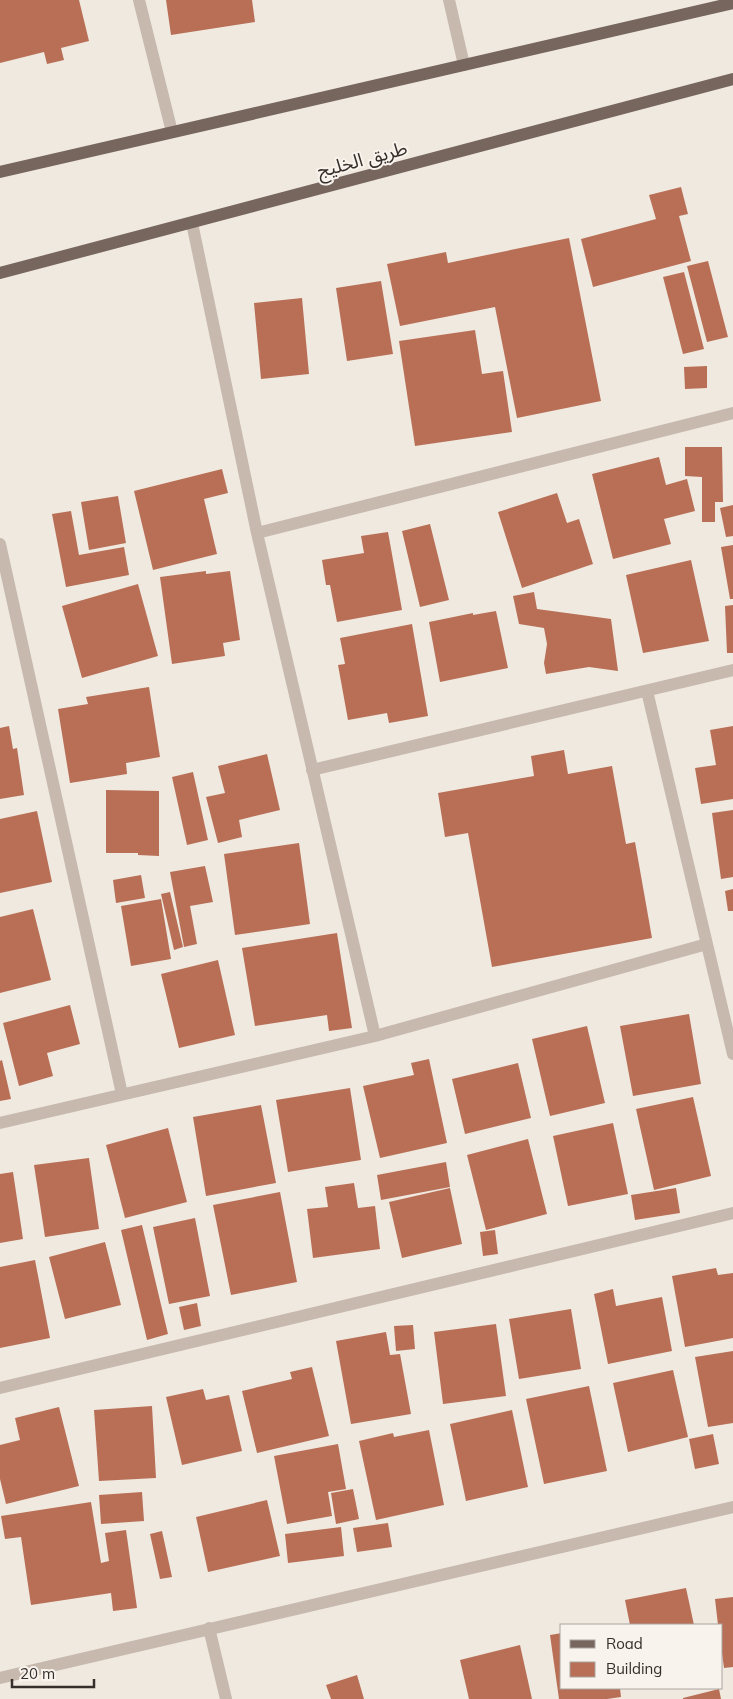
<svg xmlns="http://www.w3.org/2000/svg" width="733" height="1699" font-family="Mulish,'Noto Sans Arabic',sans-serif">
  <rect width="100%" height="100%" fill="#f0e9e0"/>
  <path fill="#b86f56" d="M0,0H79L89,41L61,48L64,60L47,64L44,52L0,63Z
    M166,0H252L255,22L171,35Z
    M681,187L688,214L679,216L691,261L593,287L581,239L656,219L649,195Z
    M569,238L601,401L517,418L495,307L400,326L387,264L446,252L448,263Z
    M708,261L728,337L707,342L687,266Z
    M684,272L704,349L683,354L663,277Z
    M381,281L393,354L347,361L336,288Z
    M302,298L309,374L261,379L254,303Z
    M475,330L482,374L503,371L512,432L415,446L399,341Z
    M707,366V388L685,389L684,367Z
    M685,447H722L723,502H715V522H702V477L685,476Z
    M659,457L666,485L687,479L695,511L664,519L671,544L613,559L592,474Z
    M222,469L228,493L204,499L217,554L153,570L134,491Z
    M557,493L567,523L579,519L593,564L522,588L498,512Z
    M118,496L126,543L89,550L81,502Z
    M733,505V536L726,537L720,508Z
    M71,511L79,555L124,547L129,575L66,587L52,514Z
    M430,524L449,600L420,607L402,531Z
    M388,532L402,610L337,622L330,585H326L322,560L364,553L361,536Z
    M733,545V599H730L721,547Z
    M691,560L709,641L643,653L626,575Z
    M206,571V574L230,571L240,640L223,643L225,656L172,664L160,577Z
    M138,584L158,656L82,678L62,606Z
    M534,592L537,609L611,619L618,671L589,667L546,674L544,663L547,644L544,628L519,624L513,596Z
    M733,605V653H727L725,606Z
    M496,611L508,668L440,682L429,622L473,613V615Z
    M412,624L428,716L389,723L387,713L348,720L338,665L345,664L340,638Z
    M149,687L160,757L126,763L127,774L70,783L58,709L88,704L86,697Z
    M9,726L13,749L17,748L24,795L0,799V728Z
    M733,726V799L701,804L695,768L716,765L710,730Z
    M564,750L568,774L612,766L626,844L635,842L652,938L492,967L468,833L445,837L438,793L534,776L531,756Z
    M267,754L280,810L239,820L242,837L218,843L206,797L225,793L218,766Z
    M193,772L208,840L187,845L172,777Z
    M106,790L159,791V856L138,855V853H106Z
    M733,810V877L721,879L712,813Z
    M37,811L52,882L0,893V819Z
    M299,843L310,924L235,935L224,854Z
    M205,866L213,902L190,906L197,944L184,947L170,872Z
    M141,875L145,898L116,903L113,880Z
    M733,889V911H728L725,891Z
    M170,892L183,947L174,950L161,894Z
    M161,899L171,959L131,966L121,906Z
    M33,909L51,980L0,993V917Z
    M337,933L352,1028L329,1031L327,1015L255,1026L242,948Z
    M218,960L235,1035L179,1048L161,974Z
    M70,1005L80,1044L47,1053L53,1076L19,1086L3,1023Z
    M689,1014L701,1084L633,1096L620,1026Z
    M587,1026L605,1103L550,1116L532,1039Z
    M429,1059L447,1143L380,1158L363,1086L414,1075L411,1063Z
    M2,1060L11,1099L0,1101V1061Z
    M518,1063L531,1118L465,1134L452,1079Z
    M350,1088L361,1160L288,1172L276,1100Z
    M693,1097L711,1176L654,1190L636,1109Z
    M261,1105L276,1183L206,1196L193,1117Z
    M613,1123L628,1194L568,1206L553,1136Z
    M168,1128L187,1202L125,1218L106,1145Z
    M528,1139L547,1214L486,1230L467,1155Z
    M89,1158L99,1229L45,1237L34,1165Z
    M446,1162L450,1187L381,1200L377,1175Z
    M13,1172L23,1239L0,1243V1174Z
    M354,1183L358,1208L375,1206L380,1249L313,1258L307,1209L328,1207L325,1187Z
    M450,1188L462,1244L402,1258L389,1202Z
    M676,1188L680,1213L635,1220L631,1195Z
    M280,1192L297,1282L231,1295L213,1205Z
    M195,1218L210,1296L169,1304L153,1227Z
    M142,1225L168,1334L147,1340L121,1230Z
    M495,1230L498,1254L483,1256L480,1232Z
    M105,1242L121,1305L65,1319L49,1257Z
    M35,1260L50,1338L0,1348V1267Z
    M716,1268L718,1275L733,1273V1338L685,1347L672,1276Z
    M613,1289L616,1306L662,1297L672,1351L608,1364L594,1294Z
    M197,1303L201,1326L184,1330L179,1307Z
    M571,1309L581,1369L519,1379L509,1319Z
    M496,1324L506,1396L443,1404L434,1332Z
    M413,1325L415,1349L396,1351L394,1326Z
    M386,1332L390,1355L400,1354L411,1414L351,1424L336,1341Z
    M733,1351V1423L708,1427L695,1357Z
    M312,1367L329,1436L257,1453L242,1391L292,1379L290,1372Z
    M673,1370L688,1437L628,1452L613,1383Z
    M589,1386L607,1471L544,1484L526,1399Z
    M203,1389L206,1400L229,1395L242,1451L182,1465L166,1397Z
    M152,1406L156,1478L99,1481L94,1410Z
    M59,1407L79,1486L6,1504L0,1479V1445L20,1440L15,1418Z
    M512,1410L528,1487L466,1501L450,1424Z
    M429,1430L444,1505L376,1520L359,1441L393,1433L394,1437Z
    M713,1434L719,1464L695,1469L689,1439Z
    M338,1444L346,1489L328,1492L332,1516L287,1524L274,1456Z
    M353,1489L359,1519L336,1524L331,1493Z
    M142,1492L144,1521L101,1524L99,1495Z
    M267,1500L280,1556L208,1572L196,1517Z
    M91,1502L101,1563L109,1561L105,1533L126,1530L137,1608L113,1611L111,1593L31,1605L21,1537L5,1539L1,1516Z
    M388,1523L392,1547L357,1552L353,1528Z
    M341,1527L344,1556L288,1563L285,1534Z
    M162,1531L172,1577L160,1579L150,1534Z
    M686,1588L694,1625H630L625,1600Z
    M733,1597V1667L724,1668L722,1653V1625H718L715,1599Z
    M562,1633V1688H620L621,1697L607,1699H559L550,1635Z
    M520,1645L532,1699H469L460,1660Z
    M357,1675L364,1699H331L326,1685Z
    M719,1689L721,1699H683V1698Z"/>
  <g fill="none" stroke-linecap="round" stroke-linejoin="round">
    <path stroke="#c7b9ad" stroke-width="12" d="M139,0L172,132
      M449,0L464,65
      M192,223L257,533L375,1036
      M257,533L733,413
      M0,544L122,1094
      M647,691L733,1054
      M312,770L733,670
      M0,1123L375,1036L707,944
      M0,1388L733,1213
      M209,1628L226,1699
      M0,1678L733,1507"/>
    <path stroke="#76665e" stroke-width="12" d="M0,172L733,3
      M0,273L733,79"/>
  </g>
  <g text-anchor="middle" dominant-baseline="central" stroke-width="4" stroke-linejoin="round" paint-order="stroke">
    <g font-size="19" fill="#362e2b" stroke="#f8f3ec">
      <text transform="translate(362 159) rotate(-15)">طريق الخليج</text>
    </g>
  </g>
  <rect x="560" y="1624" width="162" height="65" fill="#f8f3ec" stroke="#aaa49f"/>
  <rect x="570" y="1640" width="25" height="8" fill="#76665e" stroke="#aaa49f"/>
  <text x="606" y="1649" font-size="15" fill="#362e2b">Road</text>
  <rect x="570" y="1662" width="25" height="15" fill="#b86f56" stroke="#aaa49f"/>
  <text x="606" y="1674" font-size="15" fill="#362e2b">Building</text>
  <path d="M12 1679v8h82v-8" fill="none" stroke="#362e2b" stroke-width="2.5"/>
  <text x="20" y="1679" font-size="15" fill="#362e2b" stroke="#f8f3ec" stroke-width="4" paint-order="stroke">20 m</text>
</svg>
